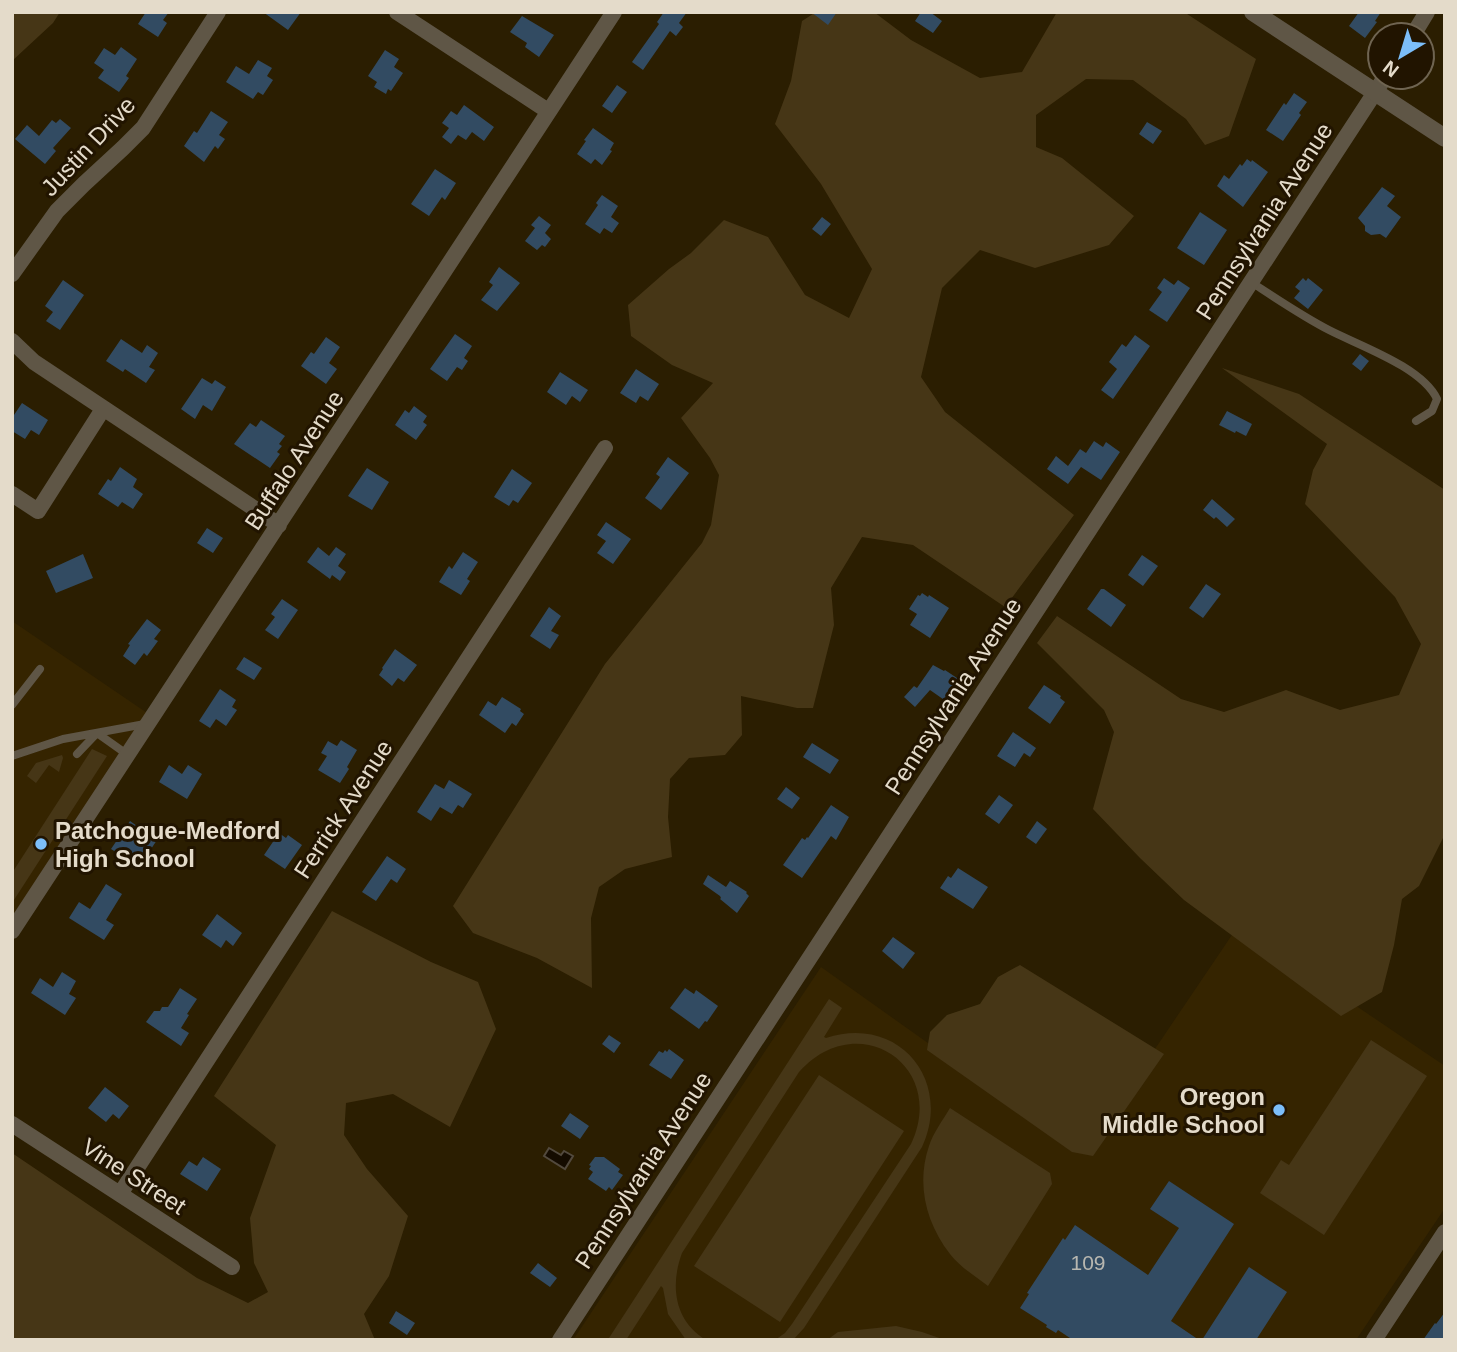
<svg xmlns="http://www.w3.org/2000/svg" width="1457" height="1352" font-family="Arial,sans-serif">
  <rect width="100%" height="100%" fill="#2b1e01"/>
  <path fill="#352400" d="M12,621L153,717L12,933Z
    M1238,926L1445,1066V1208L1356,1340H573L821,967L1084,1154Z"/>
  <path fill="#463616" d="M12,12H60L53,23L12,61Z
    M816,12H874L911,40L980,78L1022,72L1057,12H1184L1256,59L1229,136L1205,145L1186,119L1133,80L1086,79L1036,115V147L1062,158L1134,216L1109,245L1035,268L980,250L942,288L921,377L945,412L1074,515L1005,607L913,545L862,537L831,588L834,625L813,708H797L741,696L742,735L725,755L689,758L670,779L668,817L672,857L625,869L599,887L591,918L592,988L537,958L473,933L453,906L605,664L702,543L711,525L719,475L710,458L681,418L713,383L672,365L631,336L628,305L669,269L691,253L724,220L768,237L805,295L849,318L872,269L821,184L775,124L791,81L802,21Z
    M1222,368L1299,394L1445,490V834L1419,886L1402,899L1394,945L1382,992L1341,1016L1184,900L1140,858L1093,809L1114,732L1104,710L1037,643L1057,616L1181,699L1224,712L1286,690L1340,710L1399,695L1421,644L1395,597L1305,504L1313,470L1327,444Z
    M92,749L107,756L12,903V873Z
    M62,755L63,758L59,772L49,765L36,783L27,776L36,763Z
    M332,911L431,962L478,982L496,1029L450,1127L393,1094L346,1103L344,1135L367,1169L408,1216L389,1276L364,1314L375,1340H12V1153L197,1278L248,1303L268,1292L254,1263L250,1218L276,1145L214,1096Z
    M1020,965L1164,1054L1093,1156L1072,1152L927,1050L930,1032L947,1015L980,1004L998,977Z
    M829,999L842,1008L824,1037L826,1038C898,1014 953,1080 922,1147L804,1328L793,1340H775L785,1333L792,1324L911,1144C948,1066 858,1006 799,1072L682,1253C670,1285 674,1321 706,1340H686L668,1314L663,1288L661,1286L626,1340H612L609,1338Z
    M1371,1040L1427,1076L1324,1235L1260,1193L1281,1160L1289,1165Z
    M819,1075L904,1131L780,1322L694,1266Z
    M950,1108L1050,1173L1052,1184L988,1286C975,1276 960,1267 950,1254C926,1223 916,1184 929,1146C933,1133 943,1120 950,1108Z
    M896,1326L922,1332L945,1340H827L838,1332Z"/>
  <path fill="#140b00" stroke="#52493d" stroke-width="2" d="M549,1148L561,1155L564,1151L573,1156L565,1169L544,1156Z"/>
  <path fill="#324b62" d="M146,12H169L163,20L167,23L158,37L138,24Z
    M263,12H301L288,30Z
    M664,12H687L679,23L683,27L676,36L670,31L643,70L632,62L659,24L657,22Z
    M811,12H837L828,25Z
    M921,12H930L942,21L933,33L915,21Z
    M1359,12H1381L1375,21L1377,22L1365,38L1349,26Z
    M522,16L554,35L539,57L525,47L527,43L510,32Z
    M121,47L137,59L126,76L129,78L119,92L98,78L104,70L94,63L104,48L115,55Z
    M385,50L399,59L394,67L403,73L391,91L388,89L386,94L374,87L377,82L368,76Z
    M258,60L272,68L267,76L273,80L263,95L258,92L253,99L226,82L236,66L249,74Z
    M617,85L627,92L612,113L602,106Z
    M1294,93L1307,102L1299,113L1301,115L1283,141L1266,130L1284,103L1286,105Z
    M464,105L494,127L484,141L472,132L466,140L458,135L451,144L442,137L449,128L442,123L451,111L457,115Z
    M211,111L228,122L219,135L225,139L218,149L215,146L204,162L184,146L194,131L197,133Z
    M60,119L71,128L53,148L56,151L45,164L15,139L27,125L39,136L52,120L56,123Z
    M1147,122L1162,131L1153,144L1139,134Z
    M593,128L614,143L610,150L612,151L602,165L595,159L591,164L577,154L586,141L584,140Z
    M1247,159L1251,162L1252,160L1268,172L1243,207L1217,186L1224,175L1229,179L1240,164L1242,166Z
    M435,169L456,183L445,200L442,197L429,216L411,204Z
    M1382,187L1395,196L1387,206L1401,217L1386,238L1380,234L1371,235L1365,231V226L1358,218Z
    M602,195L618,206L611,217L619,223L612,233L604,228L600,234L585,224L598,205L596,203Z
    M1200,212L1227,230L1204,265L1177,248Z
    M539,216L551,225L545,233L551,239L545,247L542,245L537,250L525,241L535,228L531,225Z
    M822,217L831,224L821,236L812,229Z
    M499,267L520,283L497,311L481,300L493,285L489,282Z
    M1164,278L1174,285L1178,280L1190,288L1167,322L1149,310L1162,292L1157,288Z
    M1303,278L1306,281L1308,278L1323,290L1308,309L1294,298L1300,291L1295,287Z
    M63,280L84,295L60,330L46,321L53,312L45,306Z
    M455,334L472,346L464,358L468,361L462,370L457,367L447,381L430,369Z
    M1135,335L1150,346L1113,399L1101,390L1117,369L1109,362L1122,344L1126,347Z
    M326,337L340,347L329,363L337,369L326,384L301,366L311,352L314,354Z
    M121,339L142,353L147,345L158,353L149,367L155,370L146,383L125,369L123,372L106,361Z
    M1360,354L1369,361L1361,371L1352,364Z
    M636,369L659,384L648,401L640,396L636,403L620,393Z
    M560,372L588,390L580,402L572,396L566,405L547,392Z
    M202,378L212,384L215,380L226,387L212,411L203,405L195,419L181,409Z
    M22,403L48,420L39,435L31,430L25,439L12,431V418Z
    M414,406L427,416L423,422L427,425L416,440L395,425L405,410L409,413Z
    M1227,411L1252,424L1246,436L1236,431L1235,433L1219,425Z
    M261,420L285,436L279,444L282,446L277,452L280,454L270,468L234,444L250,423L256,427Z
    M1094,441L1103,447L1106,442L1120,452L1101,480L1081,467L1068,484L1047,469L1056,456L1068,466L1080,449L1086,453Z
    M668,457L689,473L661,510L645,498L660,477L656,474Z
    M120,467L137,479L133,487L143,494L133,509L122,502L118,507L98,494L108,479L111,481Z
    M367,468L389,482L372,510L348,496Z
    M512,469L532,483L518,503L513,500L509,506L494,497Z
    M1212,499L1235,519L1227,527L1216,517L1214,519L1203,510Z
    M606,522L631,539L613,564L597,553L606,541L597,535Z
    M207,528L223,538L213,553L197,543Z
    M318,547L329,556L336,547L346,554L338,566L346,572L340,581L332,575L330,579L307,562Z
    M463,552L478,562L467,579L470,581L461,595L439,582L449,566L452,569Z
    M83,554L93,578L56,593L46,571Z
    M1142,555L1158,566L1143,586L1128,575Z
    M1206,584L1221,594L1203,618L1189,608Z
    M1101,589H1104L1126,605L1111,627L1087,609Z
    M922,593L928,597L929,595L949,608L930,638L910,625L917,614L909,609L918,595L920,596Z
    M282,599L298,610L278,639L265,630L275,617L271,614Z
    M549,607L561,616L551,631L559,635L550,649L530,636Z
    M147,619L161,630L154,639L158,641L147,656L144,653L135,665L123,656L130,645L128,644Z
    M395,649L417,665L404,682L398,678L392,686L379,675L383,669L382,668Z
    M244,657L262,668L254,680L236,669Z
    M933,665L944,671L945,670L966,684L950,704L930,690L915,707L904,697L914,686L917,688Z
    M1044,685L1061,696L1060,698L1065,702L1050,724L1028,708Z
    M220,689L236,700L232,707L237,710L226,726L216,719L210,728L199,721Z
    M502,697L521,709L520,711L524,714L516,726L512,723L505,733L479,715L488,701L496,706Z
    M1013,732L1036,748L1030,757L1024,753L1015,767L997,756Z
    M341,740L357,750L347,767L349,769L340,783L318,770L327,756L321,753L328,741L337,746Z
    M812,743L839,760L830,774L803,757Z
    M169,765L182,774L188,765L202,774L187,799L159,782Z
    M449,780L472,794L463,808L458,805L452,814L440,807L431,821L417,812L435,784L444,789Z
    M786,787L800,798L792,809L777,799Z
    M999,795L1013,805L999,824L985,814Z
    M831,805L849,817L836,840L831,836L802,878L783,865L802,838L805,840L807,837L808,838Z
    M130,821L157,840L145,858L139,854L133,863L111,849Z
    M1037,821L1047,829L1036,844L1026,837Z
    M279,833L286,838L288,835L302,845L285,869L264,855Z
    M387,856L406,869L397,883L391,879L376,901L362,892Z
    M958,868L988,887L973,909L940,888L948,876L951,878Z
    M708,875L726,887L730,881L747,892L746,893L749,896L737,913L720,899L721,898L720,896L703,884Z
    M106,884L122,894L106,920L114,925L104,940L69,918L79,902L90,909Z
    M217,914L242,933L233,946L226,940L221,948L202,935Z
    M893,937L915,953L903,969L882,951Z
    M62,972L76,981L69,994L76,998L65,1015L31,993L40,978L53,987Z
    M180,988L197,999L187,1014L189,1015L181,1028L189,1033L181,1046L146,1022L154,1011H160L162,1007H168Z
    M685,988L694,994L696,990L718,1006L707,1022L705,1021L699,1029L670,1008Z
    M609,1035L621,1043L614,1053L602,1044Z
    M669,1049L684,1060L671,1079L649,1065L659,1051L663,1053L665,1050L667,1052Z
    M105,1087L129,1106L119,1119L113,1114L106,1122L88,1108Z
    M570,1113L589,1126L580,1139L561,1126Z
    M203,1157L221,1169L207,1191L180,1174L189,1161L197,1166Z
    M595,1157H604L620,1169L618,1172L623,1175L612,1190L609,1187L606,1191L588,1179L593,1172L589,1169L591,1166L589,1165Z
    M1169,1181L1234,1224L1171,1321L1199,1340H1073L1058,1330L1056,1333L1046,1327L1047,1325L1020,1308L1029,1294L1027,1293L1063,1238L1065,1240L1075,1225L1148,1275L1179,1228L1150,1209Z
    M538,1263L557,1278L550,1287L530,1273Z
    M1249,1267L1287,1292L1256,1340H1202Z
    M396,1311L415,1323L407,1335L389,1323Z
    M1445,1312V1340H1423L1435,1323L1436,1324Z"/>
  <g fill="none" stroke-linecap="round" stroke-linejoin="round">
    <path stroke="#5f5646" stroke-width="8" d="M1251,282C1277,299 1302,316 1329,330C1360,346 1422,367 1437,399L1432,411L1416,421
      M12,705L40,669
      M77,754L97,733L128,755
      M12,756L63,739L145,724"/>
    <path stroke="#5f5646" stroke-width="16" d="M397,12L548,111
      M1413,35L1427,12
      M12,274L57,211L84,184L123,148L143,128L218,12
      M12,341L34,362L279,525
      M12,494L38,511L103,409
      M12,931L614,12
      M12,1124L232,1267
      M120,1194L605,448
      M560,1340L1385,77
      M1374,1340L1445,1232"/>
    <path stroke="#5f5646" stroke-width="18" d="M1253,12L1445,138"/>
  </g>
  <g fill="#7cbef9" stroke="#211400" stroke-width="2.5">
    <circle cx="41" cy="844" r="7"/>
    <circle cx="1279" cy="1110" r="7"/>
  </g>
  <g text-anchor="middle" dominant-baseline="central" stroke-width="6" stroke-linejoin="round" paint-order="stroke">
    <g font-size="21" fill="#b8b7b0">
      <text x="1088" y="1262">109</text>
    </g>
    <g font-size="24" fill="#e4dbca" stroke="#211400">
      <text transform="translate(88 146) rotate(-47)">Justin Drive</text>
      <text transform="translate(1264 221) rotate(-57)">Pennsylvania Avenue</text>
      <text transform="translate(294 460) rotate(-57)">Buffalo Avenue</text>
      <text transform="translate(953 696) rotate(-57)">Pennsylvania Avenue</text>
      <text transform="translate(343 809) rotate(-57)">Ferrick Avenue</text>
      <text transform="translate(643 1170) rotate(-57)">Pennsylvania Avenue</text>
      <text transform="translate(134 1176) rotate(33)">Vine Street</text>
    </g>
    <g font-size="24" font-weight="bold" fill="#e4dbca" stroke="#211400" text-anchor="start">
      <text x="55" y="830">Patchogue-Medford<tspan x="55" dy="28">High School</tspan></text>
      <text x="1265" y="1096" text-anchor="end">Oregon<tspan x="1265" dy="28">Middle School</tspan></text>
    </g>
  </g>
  <rect width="1457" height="1352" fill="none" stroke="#e4dbca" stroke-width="28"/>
  <g transform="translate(1401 56) rotate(218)"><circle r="33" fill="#211400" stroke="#6f6451" stroke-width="2"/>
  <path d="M0-5L12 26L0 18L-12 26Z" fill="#7cbef9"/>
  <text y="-10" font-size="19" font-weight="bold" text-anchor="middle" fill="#e4dbca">N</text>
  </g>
</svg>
